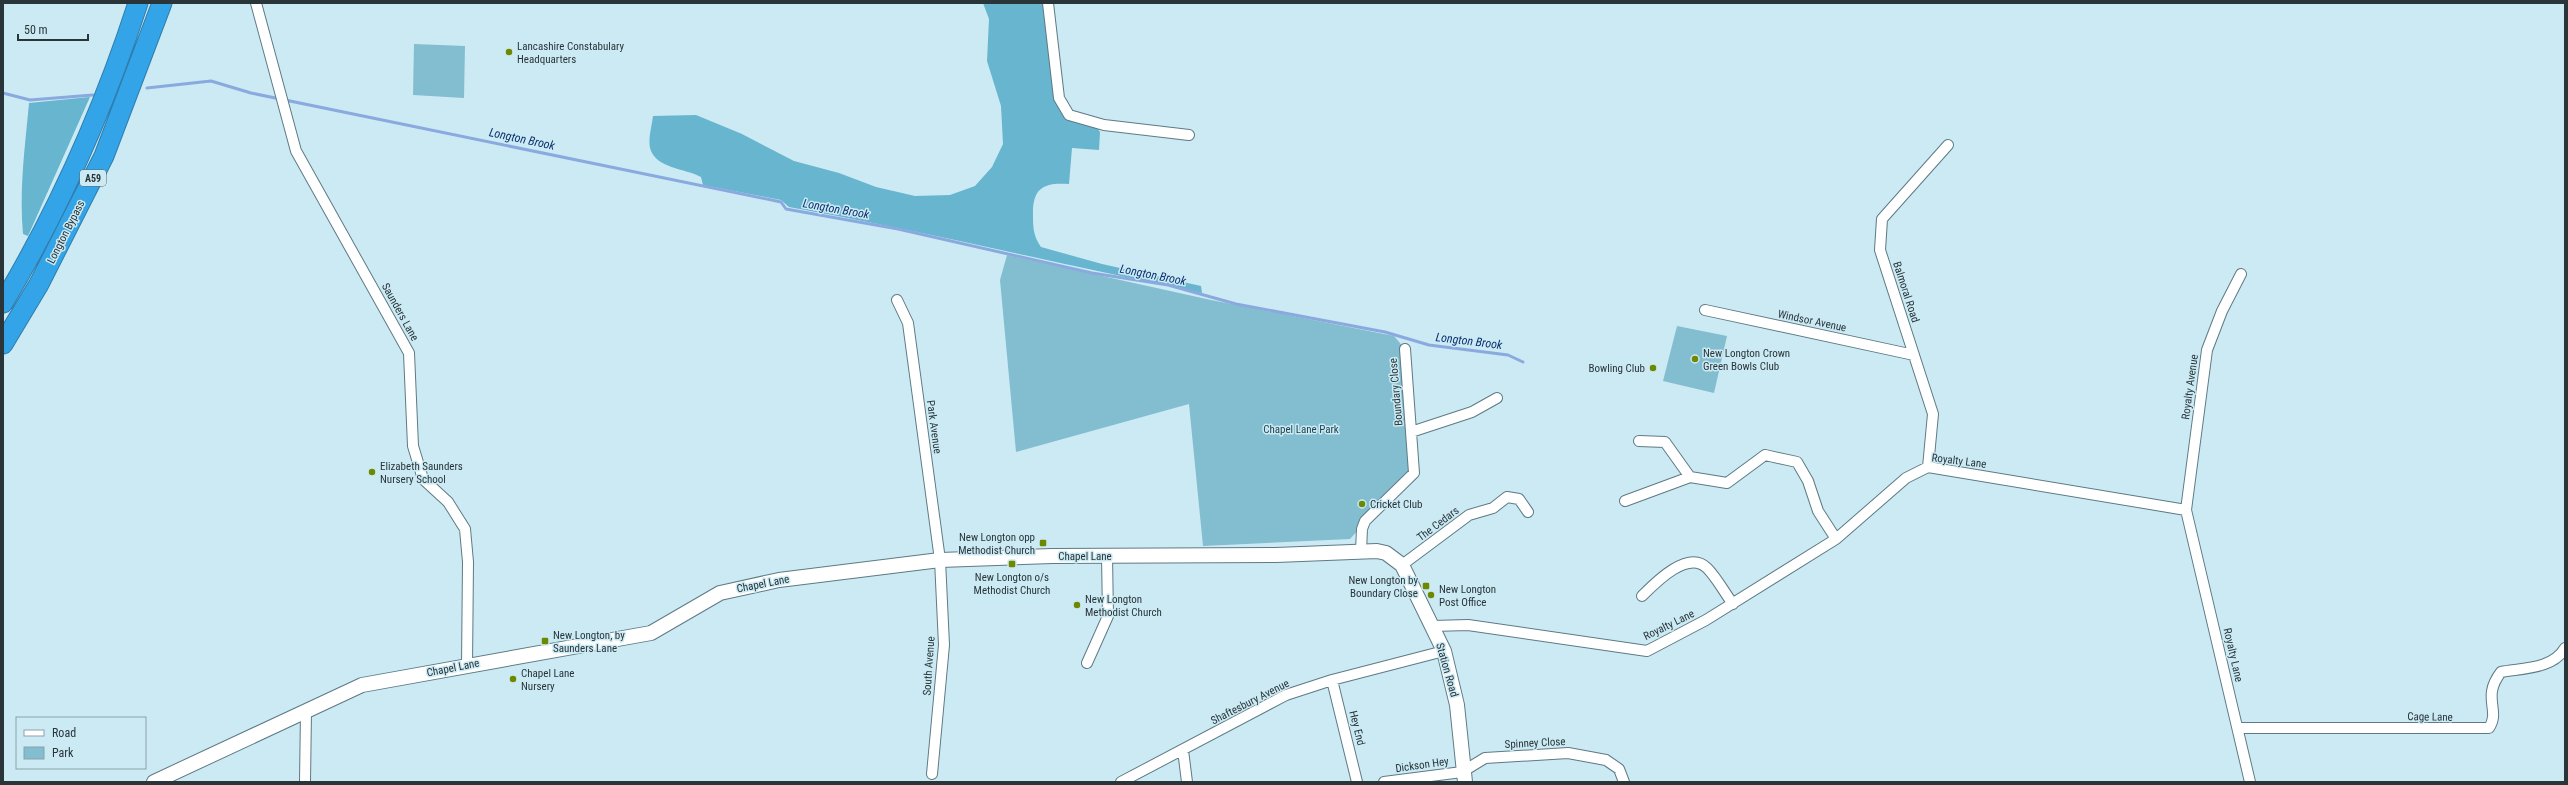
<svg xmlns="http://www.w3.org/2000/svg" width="2568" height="785" font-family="'Roboto Condensed',sans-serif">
  <rect width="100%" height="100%" fill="#cbeaf4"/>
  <path fill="#83bdd0" d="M414,44L465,46L464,98L413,95Z
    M1007,255L1211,300L1394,336L1405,349L1414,469L1350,539L1203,546L1189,404L1016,452L1000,280Z
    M1677,326L1727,336L1714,393L1663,381Z"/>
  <path fill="#67b5ce" d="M983,3H1045L1057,103L1063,116L1097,128L1100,132L1099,150L1072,148L1069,184C1042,182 1032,189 1033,217C1033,229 1034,237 1041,247L1102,264L1201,286L1202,293C1064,265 928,232 789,207L781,200L703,185L701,177C685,168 656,169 650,148C648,139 652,125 653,116L696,115L742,134L794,161L839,173L876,187L915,196L950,195L975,186L992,167L1003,144L1001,106L987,61L989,19Z
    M90,97L28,236L23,234C19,190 25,147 29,103Z"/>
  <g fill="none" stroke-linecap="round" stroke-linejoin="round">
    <path stroke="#8aaadf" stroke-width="3" d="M147,88L211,81L251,93L781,202L786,209L898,229L1092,273L1168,285L1236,304L1385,332L1429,345L1508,355L1523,362
      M3,93L30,100L93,95"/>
    <g stroke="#5e7a84" stroke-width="12">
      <path id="street" d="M256,3L296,151L409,353L413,446L423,479L448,502L465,529L468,562L467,665
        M1048,3L1059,98L1069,115L1104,125L1189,135
        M2241,274L2222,311L2207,350L2186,510L2250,782
        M897,300L908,323L940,560L944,645L932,774
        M1705,310L1914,355
        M1411,432L1472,412L1497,398
        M1639,441L1665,442L1690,477
        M1928,467L1933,414L1880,250L1882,219L1948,145
        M1625,501L1690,477L1727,483L1765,455L1797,462L1808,481L1818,511L1836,539
        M1361,551L1362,529L1365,521L1414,473L1405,349
        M1402,565L1469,515L1493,508L1507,497L1519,499L1528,512
        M1642,596C1655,583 1688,549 1707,568C1717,578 1724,592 1733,604
        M1432,626L1468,625L1647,651L1706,620L1836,539L1906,478L1928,467L2186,510
        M1087,663L1108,616L1107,556
        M1332,680L1357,782
        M2238,728H2489C2501,710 2481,698 2501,672C2523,668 2553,669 2565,648
        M1183,750L1187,782
        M305,782L306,711
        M1121,782L1286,695L1332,680L1444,651
        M1384,782L1462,772L1485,758L1568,753L1606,760L1619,769L1624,782"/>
    </g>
    <g stroke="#5e7a84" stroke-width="16">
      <path id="secondary" d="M154,782L362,685L651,633L720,593L779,580L940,560L1052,556L1276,555L1377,551L1386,553L1402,565L1444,651L1457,705L1465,782"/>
    </g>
    <g stroke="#307dab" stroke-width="21">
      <path id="highway" d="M3,303C60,208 104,108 138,3
        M3,344L39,284L104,156L162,3"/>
    </g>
    <use href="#street" stroke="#fff" stroke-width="10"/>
    <use href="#secondary" stroke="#fff" stroke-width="14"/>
    <use href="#highway" stroke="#33a4e8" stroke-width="19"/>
  </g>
  <g fill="#6e8900" stroke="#cbeaf4" stroke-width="1.5">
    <circle cx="509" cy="52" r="4"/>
    <circle cx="1695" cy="359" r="4"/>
    <circle cx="1653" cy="368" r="4"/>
    <circle cx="372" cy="472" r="4"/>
    <circle cx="1362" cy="504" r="4"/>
    <rect x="1039" y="539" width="8" height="8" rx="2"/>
    <rect x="1008" y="560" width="8" height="8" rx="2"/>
    <rect x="1422" y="582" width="8" height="8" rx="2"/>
    <circle cx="1431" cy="595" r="4"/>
    <circle cx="1077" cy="605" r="4"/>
    <rect x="541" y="637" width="8" height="8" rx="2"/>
    <circle cx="513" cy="679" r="4"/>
  </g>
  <g text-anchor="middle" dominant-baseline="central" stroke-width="3" stroke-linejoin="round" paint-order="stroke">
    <rect fill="#cbeaf4" stroke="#5a6b71" stroke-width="1" x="80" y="170" width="26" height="16" rx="3"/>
    <g font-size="10" font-weight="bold" fill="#293539">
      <text x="93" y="178">A59</text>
    </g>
    <g font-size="11" fill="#293539" stroke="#cbeaf4" text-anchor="start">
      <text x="517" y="46">Lancashire Constabulary<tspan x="517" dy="13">Headquarters</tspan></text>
      <text x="1703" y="353">New Longton Crown<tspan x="1703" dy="13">Green Bowls Club</tspan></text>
      <text x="1645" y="368" text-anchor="end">Bowling Club</text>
      <text x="380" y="466">Elizabeth Saunders<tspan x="380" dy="13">Nursery School</tspan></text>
      <text x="1370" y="504">Cricket Club</text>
      <text x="1035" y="537" text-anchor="end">New Longton opp<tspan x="1035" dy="13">Methodist Church</tspan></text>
      <text x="1012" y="577" text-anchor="middle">New Longton o/s<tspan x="1012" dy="13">Methodist Church</tspan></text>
      <text x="1418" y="580" text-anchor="end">New Longton by<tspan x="1418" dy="13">Boundary Close</tspan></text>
      <text x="1439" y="589">New Longton<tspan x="1439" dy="13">Post Office</tspan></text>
      <text x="1085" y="599">New Longton<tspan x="1085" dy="13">Methodist Church</tspan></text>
      <text x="553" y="635">New Longton, by<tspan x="553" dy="13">Saunders Lane</tspan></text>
      <text x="521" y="673">Chapel Lane<tspan x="521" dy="13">Nursery</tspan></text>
    </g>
    <g font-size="11" fill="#293539" stroke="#cbeaf4">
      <text transform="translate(66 232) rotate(-63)">Longton Bypass</text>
      <text transform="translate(1906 292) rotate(72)">Balmoral Road</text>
      <text transform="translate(400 312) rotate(61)">Saunders Lane</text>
      <text transform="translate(1812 321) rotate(12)">Windsor Avenue</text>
      <text transform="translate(2190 387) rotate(-82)">Royalty Avenue</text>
      <text transform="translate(1396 392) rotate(-95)">Boundary Close</text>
      <text transform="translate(934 427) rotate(82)">Park Avenue</text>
      <text transform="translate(1959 461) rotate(7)">Royalty Lane</text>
      <text transform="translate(1438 524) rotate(-37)">The Cedars</text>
      <text x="1085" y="556">Chapel Lane</text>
      <text transform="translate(763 584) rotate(-11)">Chapel Lane</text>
      <text transform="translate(1669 625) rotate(-26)">Royalty Lane</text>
      <text transform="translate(2233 655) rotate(77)">Royalty Lane</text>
      <text transform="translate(929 666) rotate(-86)">South Avenue</text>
      <text transform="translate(453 668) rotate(-11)">Chapel Lane</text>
      <text transform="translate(1447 670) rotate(74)">Station Road</text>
      <text transform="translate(1250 702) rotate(-27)">Shaftesbury Avenue</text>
      <text transform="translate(2430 717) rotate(1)">Cage Lane</text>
      <text transform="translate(1357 728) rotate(76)">Hey End</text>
      <text transform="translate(1535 743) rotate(-3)">Spinney Close</text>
      <text transform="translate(1422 765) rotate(-8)">Dickson Hey</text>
    </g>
    <g font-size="11" fill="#1e424e" stroke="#cbeaf4">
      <text x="1301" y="429">Chapel Lane Park</text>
    </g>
    <g font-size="12" font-style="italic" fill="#0d3270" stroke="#cbeaf4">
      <text transform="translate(522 139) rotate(12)">Longton Brook</text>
      <text transform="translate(836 209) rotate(10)">Longton Brook</text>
      <text transform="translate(1153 275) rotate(11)">Longton Brook</text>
      <text transform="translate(1469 341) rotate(7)">Longton Brook</text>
    </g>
  </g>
  <rect width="2568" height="785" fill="none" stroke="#293539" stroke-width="8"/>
  <rect x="16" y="717" width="130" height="52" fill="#cbeaf4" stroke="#8aa2a9"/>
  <rect x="24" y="730" width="20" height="6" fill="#ffffff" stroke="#8aa2a9"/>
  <text x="52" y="737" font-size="12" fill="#293539">Road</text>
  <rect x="24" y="747" width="20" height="12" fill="#83bdd0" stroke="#8aa2a9"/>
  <text x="52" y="757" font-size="12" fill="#293539">Park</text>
  <path d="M18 34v6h70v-6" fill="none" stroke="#293539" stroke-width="2"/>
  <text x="24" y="34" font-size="12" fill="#293539" stroke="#cbeaf4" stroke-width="3" paint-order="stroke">50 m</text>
</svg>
